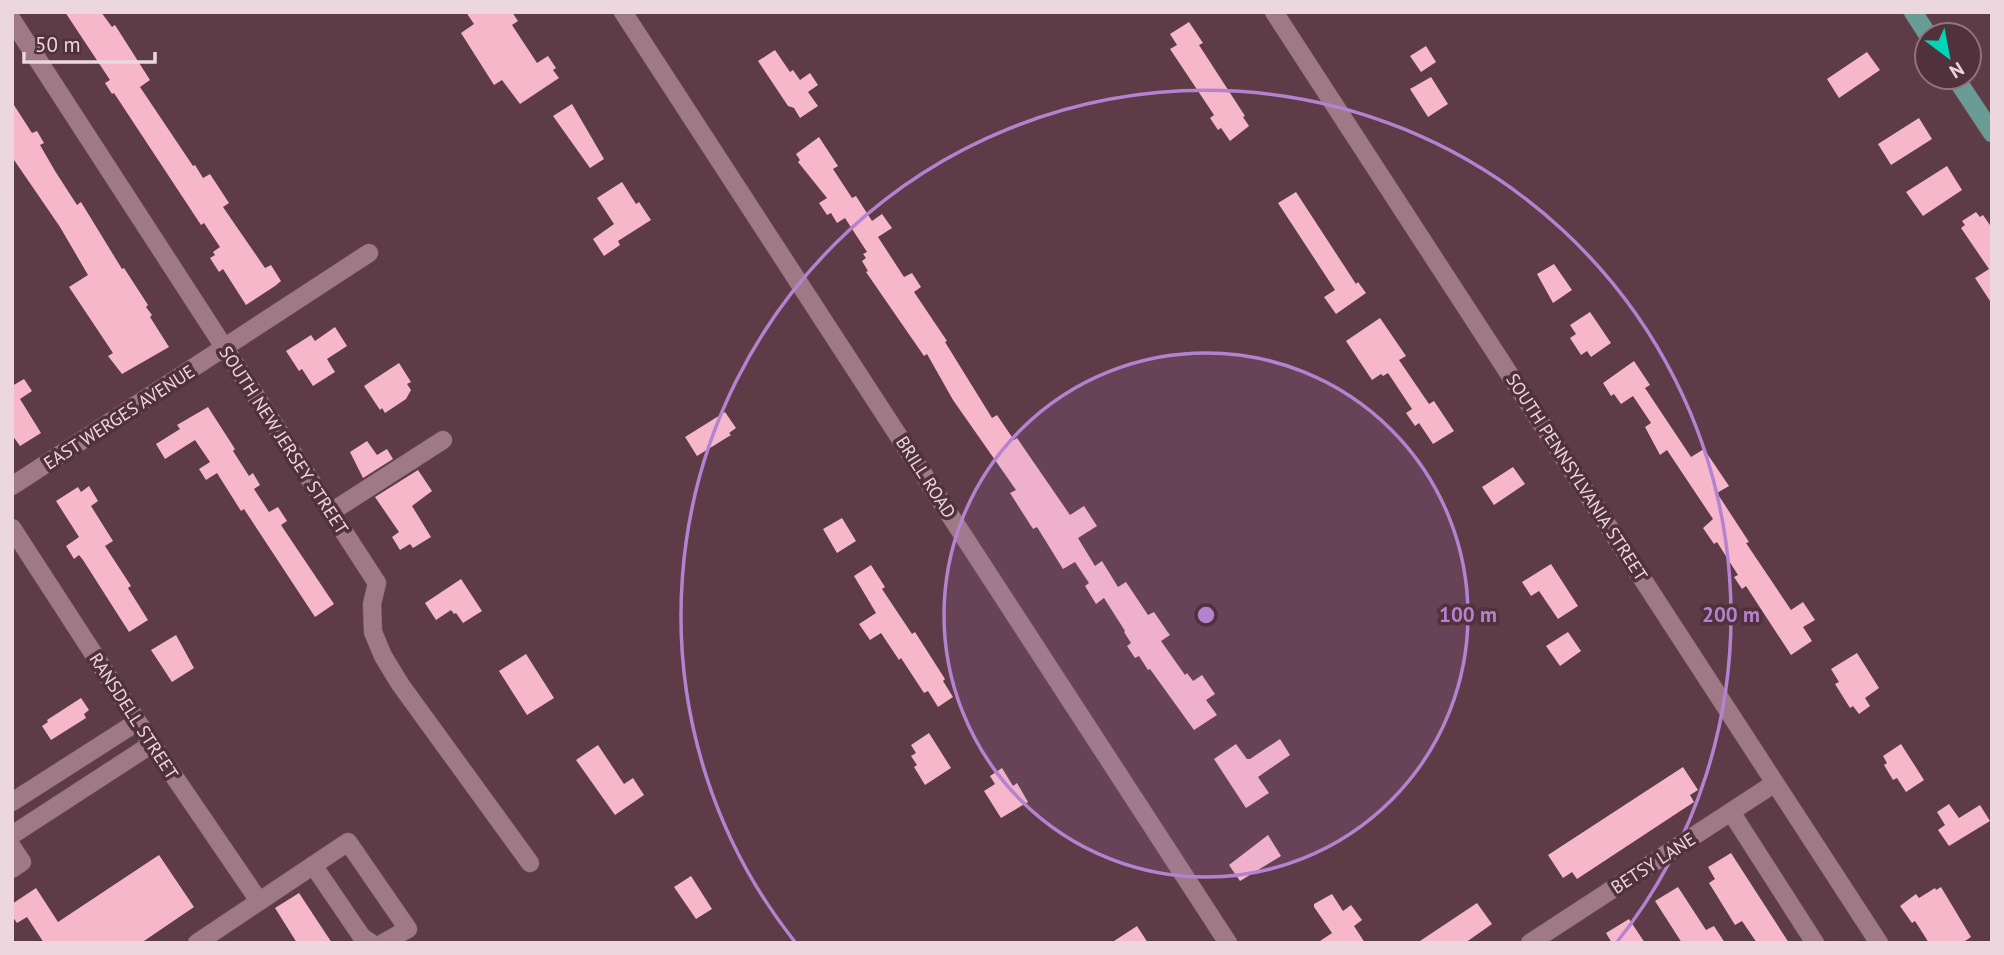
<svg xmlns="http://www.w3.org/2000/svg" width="2004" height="955" font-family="'PT Sans',sans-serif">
  <rect width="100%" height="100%" fill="#5d3b47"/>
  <path fill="#f6b7cb" d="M65,12H101L112,27L115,25L150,80L140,87L193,166L195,165L203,178L210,174L229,203L223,207L265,268L271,265L281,281L275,286L246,305L223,269L219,272L210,258L215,255L213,252L220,247L204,223L201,225L114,93L112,94L105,83L110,80Z
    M466,12H512L518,21L512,25L537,63L548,56L556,68L553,70L559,78L520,104L502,80L494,85L461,33L474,24Z
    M1189,22L1203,43L1199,45L1245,116L1243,117L1249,126L1230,141L1221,128L1218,130L1210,118L1214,115L1170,49L1177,45L1170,34Z
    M1426,46L1436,62L1421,72L1410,56Z
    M775,50L790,72L793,70L800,80L810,73L818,85L808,92L818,106L800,118L794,108L788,106L758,61Z
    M1867,52L1880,70L1839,98L1827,79Z
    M1431,77L1448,104L1428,117L1410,89Z
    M12,102L32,133L37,131L44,143L40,145L55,171L77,205L81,202L122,269L124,268L148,305L146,307L152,315L150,317L169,347L122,374L108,356L113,353L69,287L88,275L60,227L12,157Z
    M572,104L604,159L590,168L553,116Z
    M1919,118L1932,139L1891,165L1878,144Z
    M819,137L838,166L833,169L852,198L856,196L872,221L882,214L892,228L878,237L904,277L912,273L921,287L914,292L947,341L945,342L992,418L997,415L1014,440L1017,438L1070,515L1084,506L1097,526L1078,538L1095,566L1102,561L1118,587L1126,582L1148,615L1154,612L1167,631L1170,635L1161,641L1185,675L1187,673L1193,681L1202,675L1215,694L1206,700L1217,715L1194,730L1150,669L1148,670L1139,656L1135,658L1127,646L1131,643L1124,632L1125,631L1104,598L1096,604L1085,586L1089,583L1075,562L1063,569L1037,527L1033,529L1010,493L1016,490L953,400L927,354L924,356L866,272L868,271L862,261L866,258L863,254L867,252L845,218L837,223L831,213L827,215L819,203L827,198L798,162L800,160L796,154Z
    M1947,166L1962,190L1923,216L1906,192Z
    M622,182L636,204L639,202L651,220L618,241L620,245L604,256L593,239L614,224L597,198Z
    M1296,192L1356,284L1358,282L1366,293L1336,314L1324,297L1335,290L1278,203Z
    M1976,212L1980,217L1983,215L1992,228V304L1975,278L1989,269L1961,228L1965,225L1962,221Z
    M1554,264L1572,290L1553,303L1537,274Z
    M1590,312L1611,343L1591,357L1587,351L1581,355L1570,338L1576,334L1570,325Z
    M1380,318L1406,356L1399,360L1429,404L1434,401L1454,431L1433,444L1419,423L1415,426L1406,413L1412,409L1388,373L1383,376L1381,374L1372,380L1346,341Z
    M335,327L347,346L327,359L335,372L313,386L302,369L299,371L286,351L311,335L315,341Z
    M1634,361L1650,385L1645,388L1691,457L1704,449L1729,486L1717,493L1749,542L1746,543L1791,610L1803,602L1815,620L1803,627L1812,641L1791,655L1746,586L1742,589L1734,577L1738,575L1717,542L1714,544L1703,528L1713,519L1667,450L1660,455L1645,427L1651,423L1633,396L1621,404L1614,394L1611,396L1603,383Z
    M399,363L411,382L407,384L411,390L406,399L385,413L382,408L380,410L364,386Z
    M24,379L32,391L20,399L41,433L20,446L12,435V386Z
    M208,407L235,449L233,451L249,476L253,473L260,485L254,489L269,512L278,507L287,521L281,525L334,604L315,617L244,509L241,511L217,473L206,480L199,469L210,462L195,440L165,459L156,444L180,429L177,425Z
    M725,412L736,428L729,433L731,435L697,456L685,437Z
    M367,441L377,455L387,449L393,459L363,478L350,452Z
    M1513,467L1525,484L1494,505L1482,487Z
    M418,470L432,491L412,506L431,537L413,548L410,544L400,550L392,537L399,532L375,497Z
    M89,486L98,501L91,506L113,541L105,546L131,586L128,588L148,620L129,632L83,560L79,555L74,559L66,546L79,537L56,501L78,487L81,492Z
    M842,518L856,541L837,553L823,529Z
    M1551,564L1578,606L1558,619L1539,591L1531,596L1522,582Z
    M871,565L885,587L882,589L912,634L915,632L945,679L943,681L953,697L938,707L928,691L924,693L901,658L899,660L881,633L870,640L859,624L876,613L854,576Z
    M461,579L482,611L463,623L456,613L454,614L451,610L436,620L425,603Z
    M1568,632L1581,651L1560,666L1546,646Z
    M176,635L194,668L172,682L151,650Z
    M1857,653L1879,688L1865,698L1870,706L1859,714L1853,706L1850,708L1835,684L1839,682L1831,669Z
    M526,654L554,698L527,715L499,671Z
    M81,698L89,710L84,714L86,718L51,740L42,726L48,722L47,720Z
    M929,733L951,768L925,785L914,767L917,765L911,756L916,753L911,745Z
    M1280,739L1290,755L1258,777L1269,793L1246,808L1214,759L1236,744L1247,759H1250Z
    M1901,744L1924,780L1906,792L1897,778L1893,780L1884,765L1887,763L1883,756Z
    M598,745L624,784L633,778L644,795L615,815L576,760Z
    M1683,767L1698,790L1690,795L1694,802L1577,879L1572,872L1563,878L1548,855Z
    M1002,768L1013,786L1017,783L1028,802L1001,818L984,791L995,784L990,776Z
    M1949,804L1959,818L1980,805L1990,821L1949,846L1938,830L1945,825L1937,812Z
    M1268,835L1281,856L1240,881L1229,865Z
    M1731,853L1789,943H1757L1742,921L1735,925L1709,883L1715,879L1708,867Z
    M159,855L194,907L141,943H44L27,917L17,923L12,916V904L36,888L58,922Z
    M691,876L712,909L696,919L674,887Z
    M1678,887L1706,930L1714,926L1725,943H1682L1655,901Z
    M1941,887L1971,937L1962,943H1929L1915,921L1912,923L1900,906L1916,894L1919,898L1935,888L1936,890Z
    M299,893L332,943H297L275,908Z
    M1332,894L1343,911L1351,905L1362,920L1354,926L1365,943H1317L1332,933L1314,907V904Z
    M1477,903L1492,924L1465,943H1417Z
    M1629,919L1645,943H1612L1606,933Z
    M1137,926L1148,943H1111Z"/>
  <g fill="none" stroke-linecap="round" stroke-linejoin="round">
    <g stroke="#785c66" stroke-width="19">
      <path id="minor" d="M623,12L1228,943
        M1274,12L1879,943
        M12,20L377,583L372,604L373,632L383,656L400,684L530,863
        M12,486L369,253
        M331,512L443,440
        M12,528L152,744L259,901
        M12,802L137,722
        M1731,812L1815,943
        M12,835L152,744
        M12,847L22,862L12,869
        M313,865L362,937L371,943
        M197,943L348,842L408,929L383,943
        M1530,943L1775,783"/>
    </g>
    <g stroke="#785c66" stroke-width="19">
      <path id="major" d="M1913,12L1928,35
        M1955,77L1992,133"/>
    </g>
    <use href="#minor" stroke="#9f7985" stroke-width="18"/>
    <use href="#major" stroke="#689c94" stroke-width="18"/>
  </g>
  <circle cx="1206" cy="615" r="262" fill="#b482ce" fill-opacity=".12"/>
  <g fill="none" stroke="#b482ce" stroke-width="3.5">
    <circle cx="1206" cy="615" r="262"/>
    <path d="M795 942A525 525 0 1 1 1617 942"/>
  </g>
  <g text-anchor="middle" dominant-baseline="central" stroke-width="7" stroke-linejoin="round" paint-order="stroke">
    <g font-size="18" fill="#edd7de" stroke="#51313c">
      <text transform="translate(119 417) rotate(-33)">EAST WERGES AVENUE</text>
      <text transform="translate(284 440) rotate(57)">SOUTH NEW JERSEY STREET</text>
      <text transform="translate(926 477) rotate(57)">BRILL ROAD</text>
      <text transform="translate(1577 477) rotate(57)">SOUTH PENNSYLVANIA STREET</text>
      <text transform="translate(134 716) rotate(57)">RANSDELL STREET</text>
      <text transform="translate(1653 863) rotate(-33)">BETSY LANE</text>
    </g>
  </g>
  <circle cx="1206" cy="615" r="10" fill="#b482ce" stroke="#51313c" stroke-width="3.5"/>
  <g font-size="21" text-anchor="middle" font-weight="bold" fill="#b482ce" stroke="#51313c" stroke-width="7" stroke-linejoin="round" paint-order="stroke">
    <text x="1468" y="622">100 m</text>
    <text x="1731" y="622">200 m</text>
  </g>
  <rect width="2004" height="955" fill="none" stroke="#edd7de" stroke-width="28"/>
  <g transform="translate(1948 56) rotate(148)"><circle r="33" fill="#51313c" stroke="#8f737d" stroke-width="2"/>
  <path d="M0-5L12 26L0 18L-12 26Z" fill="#00d5b7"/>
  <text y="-10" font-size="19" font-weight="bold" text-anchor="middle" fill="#edd7de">N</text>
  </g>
  <path d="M24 52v10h131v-10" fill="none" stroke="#edd7de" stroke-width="3.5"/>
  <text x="35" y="52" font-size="21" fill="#edd7de" stroke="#51313c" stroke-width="5" paint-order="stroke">50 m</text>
</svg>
